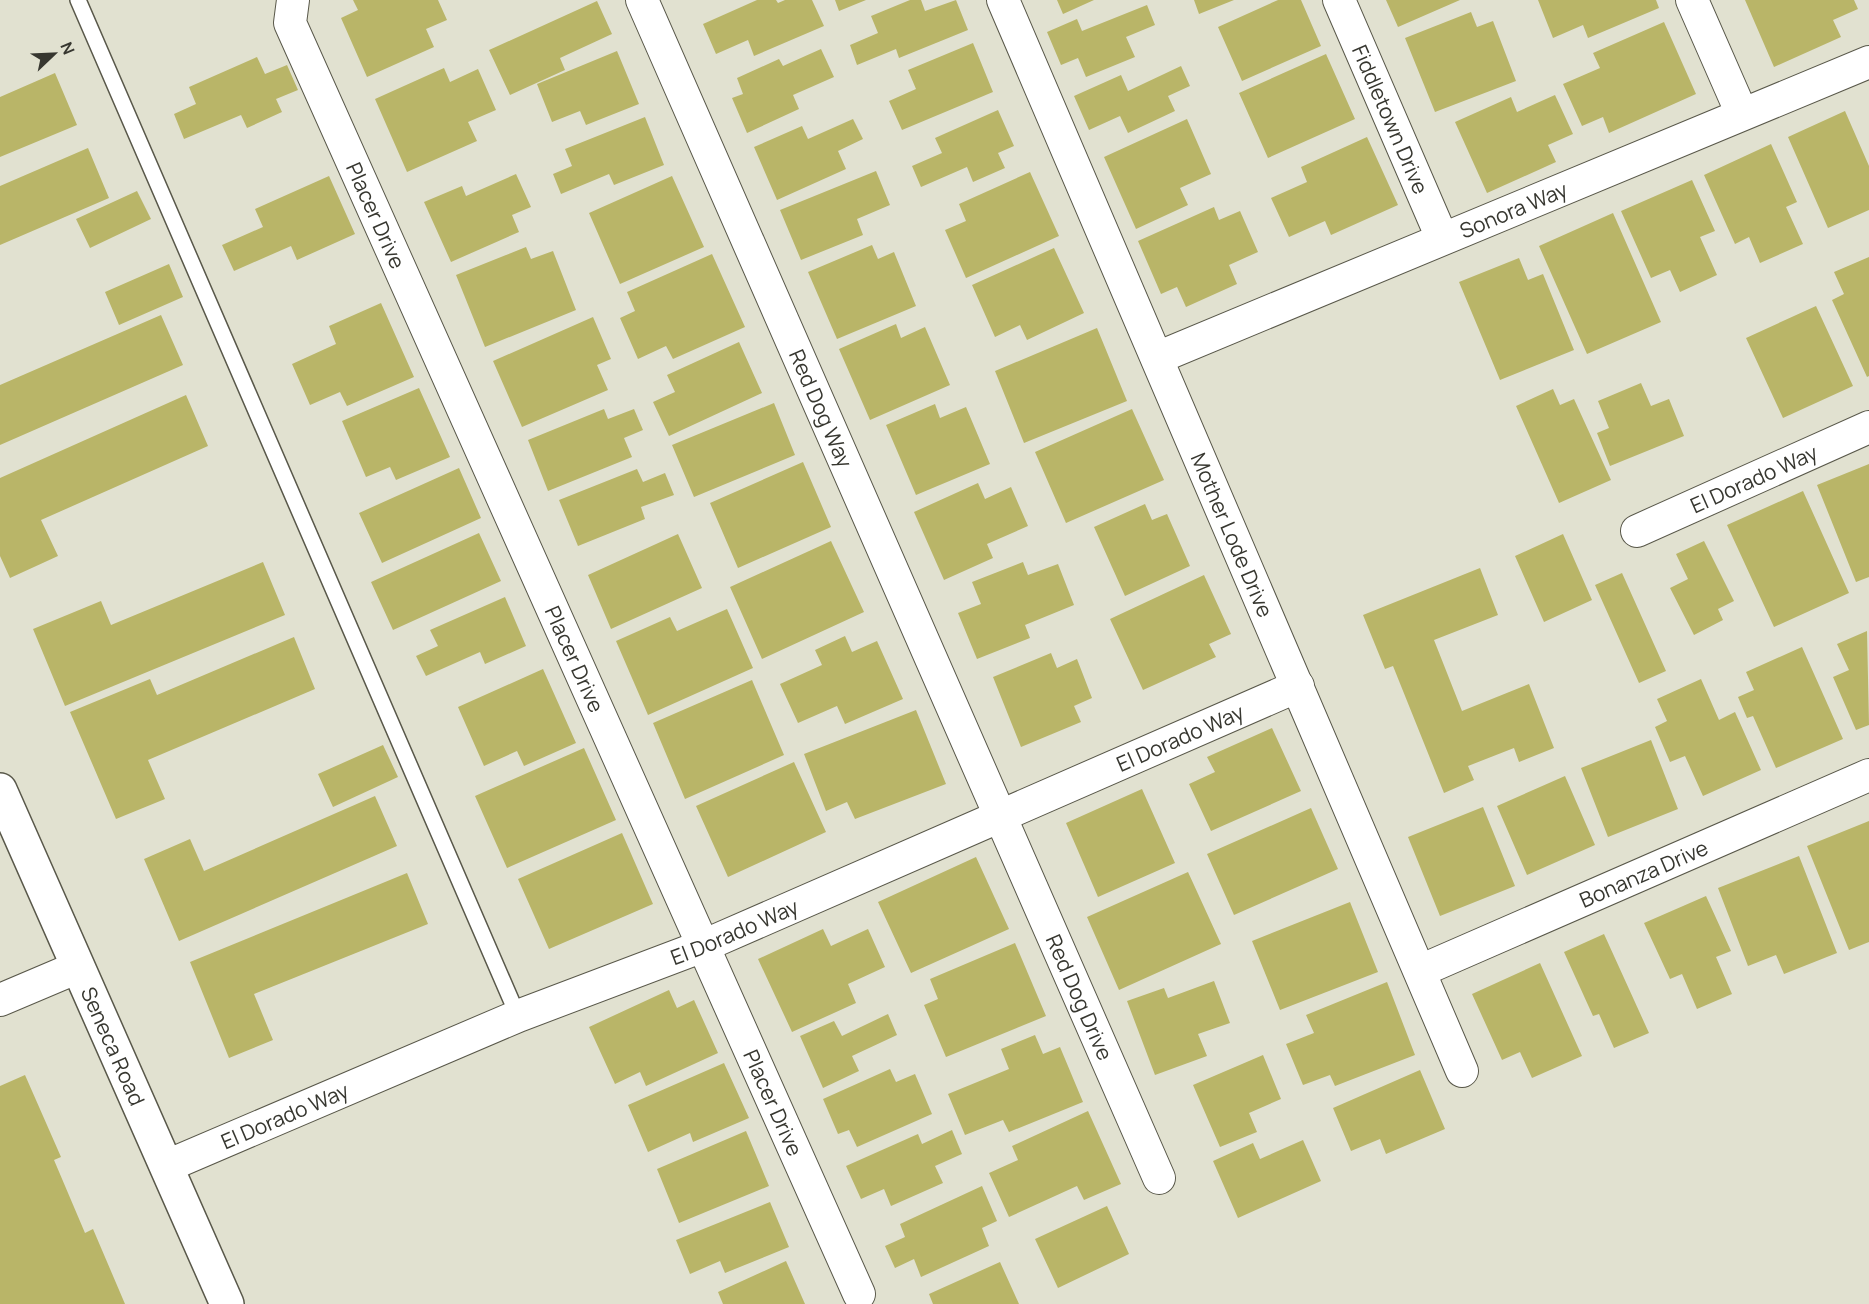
<svg xmlns="http://www.w3.org/2000/svg" width="1869" height="1304" font-family="Manrope,sans-serif">
  <rect width="100%" height="100%" fill="#e1e1d0"/>
  <path fill="#b9b568" d="M353,0H438L447,20L426,29L434,47L367,77L341,18L358,10Z
    M757,0H776L778,3L785,0H812L824,26L754,56L748,40L716,54L703,24Z
    M835,0H866L839,11Z
    M910,0H921L925,11L956,0L968,30L899,58L896,49L857,65L850,45L878,33L871,16Z
    M1057,0H1094L1063,14Z
    M1194,0H1234L1199,14Z
    M1278,0H1301L1321,46L1242,81L1218,27Z
    M1386,0H1460L1398,27Z
    M1538,0H1656L1659,8L1588,38L1583,25L1553,38Z
    M1745,0H1854L1858,9L1833,20L1841,37L1774,67Z
    M597,1L612,34L560,58L565,70L510,95L489,50Z
    M1147,5L1155,25L1126,37L1135,57L1086,77L1078,58L1061,65L1047,32L1077,19L1082,31Z
    M1471,12L1477,27L1493,21L1516,81L1435,112L1405,38Z
    M1664,22L1696,94L1609,133L1603,117L1582,126L1563,84L1600,68L1593,53Z
    M973,43L993,92L902,130L889,101L916,89L908,70Z
    M821,49L834,77L793,95L799,109L747,133L732,98L743,94L737,78L779,59L783,66Z
    M617,51L639,104L586,125L580,111L552,122L537,84Z
    M1326,54L1355,119L1268,158L1239,93Z
    M257,57L265,74L287,65L298,90L276,99L282,112L247,128L241,115L184,139L174,114L196,104L189,87Z
    M1181,66L1190,86L1168,96L1175,111L1128,133L1120,116L1089,130L1074,96L1121,75L1128,91Z
    M444,68L450,82L478,69L496,110L468,122L477,141L407,172L375,99Z
    M55,73L77,125L0,157V97Z
    M1555,95L1573,134L1548,145L1556,162L1487,193L1455,122L1511,97L1517,112Z
    M998,110L1014,146L998,153L1005,168L973,182L967,167L921,187L912,166L942,153L935,138Z
    M1845,111L1869,166V210L1828,228L1788,137Z
    M645,117L664,165L614,185L609,174L561,194L553,174L572,166L565,149Z
    M853,119L863,139L838,151L846,169L777,200L754,147L802,126L808,139Z
    M1187,119L1211,174L1180,188L1188,205L1136,229L1104,157Z
    M1367,137L1398,205L1331,235L1325,221L1289,237L1271,198L1307,182L1301,167Z
    M1771,144L1797,202L1786,207L1803,244L1760,263L1749,237L1735,244L1704,175Z
    M88,148L109,198L0,245V186Z
    M876,171L890,205L857,219L863,235L801,260L780,210Z
    M1030,172L1059,236L966,278L945,230L966,221L959,204Z
    M516,174L531,207L512,215L519,232L451,262L424,202L462,186L466,196Z
    M329,176L355,234L297,260L291,246L234,271L222,245L263,227L255,209Z
    M672,176L704,247L620,284L589,213Z
    M1692,180L1715,231L1700,237L1717,275L1680,292L1670,270L1651,278L1621,211Z
    M137,191L151,219L90,248L76,219Z
    M1214,207L1219,220L1240,211L1258,252L1229,265L1237,284L1186,307L1177,287L1161,294L1138,241Z
    M1613,213L1661,322L1587,354L1539,246Z
    M872,245L878,259L894,252L916,306L837,339L808,272Z
    M526,247L531,259L553,251L576,310L485,347L456,275Z
    M1054,248L1084,313L1027,340L1020,325L995,337L972,285Z
    M712,254L745,327L673,359L666,346L638,359L620,318L635,311L627,292Z
    M1869,257V376L1867,377L1832,300L1844,294L1834,272Z
    M1519,258L1528,280L1543,274L1574,350L1500,380L1459,282Z
    M169,264L183,297L119,325L105,292Z
    M381,303L414,377L347,406L340,392L310,405L292,364L336,344L329,326Z
    M1816,306L1853,386L1783,418L1746,338Z
    M161,315L183,365L0,445V385Z
    M593,317L611,359L597,365L608,390L522,427L493,361Z
    M896,324L901,338L925,327L950,385L870,420L839,349Z
    M1097,328L1127,401L1024,443L995,371Z
    M739,342L762,393L669,436L653,402L675,392L667,375Z
    M1641,383L1651,406L1669,399L1684,436L1610,466L1597,433L1609,428L1598,401Z
    M419,388L450,457L396,480L390,467L366,477L342,421Z
    M1553,389L1560,405L1574,399L1611,480L1559,503L1516,406Z
    M186,395L208,446L41,520L58,556L10,578L0,556V478Z
    M774,403L795,455L694,497L672,445Z
    M935,404L940,418L966,407L990,464L916,495L886,425Z
    M604,409L608,419L634,409L643,430L624,438L632,457L548,491L528,440Z
    M1132,409L1164,480L1066,523L1035,452Z
    M803,462L831,527L738,568L710,503Z
    M1869,464V577L1856,582L1817,485Z
    M459,468L481,518L382,563L359,513Z
    M637,469L643,482L665,473L674,495L641,507L645,519L578,546L559,500Z
    M978,483L985,499L1011,487L1028,526L987,544L993,558L944,580L914,512Z
    M1803,491L1849,593L1774,627L1727,525Z
    M1145,504L1152,520L1167,514L1190,566L1125,596L1094,527Z
    M479,533L501,581L393,630L371,582Z
    M678,534L702,588L611,629L588,575Z
    M1563,534L1592,600L1544,622L1515,556Z
    M831,541L864,612L762,659L730,587Z
    M1704,541L1734,601L1718,609L1723,620L1694,635L1670,588L1688,579L1676,554Z
    M263,562L285,615L65,706L33,629L101,601L111,625Z
    M1023,562L1028,575L1058,564L1074,605L1025,625L1030,638L977,659L958,613L981,604L972,582Z
    M1480,568L1498,615L1434,640L1462,711L1529,684L1554,748L1519,762L1514,748L1468,766L1474,780L1444,793L1393,666L1385,669L1363,615Z
    M1622,573L1666,671L1639,683L1595,585Z
    M1204,575L1231,634L1209,644L1216,657L1143,690L1110,619Z
    M505,597L526,646L485,664L480,652L426,676L416,656L438,646L430,630Z
    M727,609L753,668L648,715L616,641L670,617L677,631Z
    M1867,631L1869,725L1856,730L1833,677L1849,670L1837,644Z
    M845,636L852,652L877,641L903,699L845,724L837,706L798,723L780,684L822,665L815,650Z
    M294,637L315,689L148,760L165,799L116,819L70,712L150,679L157,695Z
    M1802,647L1843,739L1776,768L1753,716L1747,718L1738,697L1754,690L1746,672Z
    M1051,653L1057,668L1077,659L1092,698L1074,706L1081,722L1021,747L993,677Z
    M543,669L576,743L524,766L517,751L484,766L458,707Z
    M1701,679L1719,720L1735,712L1761,770L1703,796L1685,756L1670,762L1655,727L1667,721L1657,699Z
    M752,680L784,755L685,799L653,723Z
    M916,710L946,784L855,819L847,802L826,811L804,754Z
    M1272,728L1301,791L1211,831L1189,784L1215,772L1207,757Z
    M1651,740L1678,809L1608,837L1581,768Z
    M383,745L398,777L333,807L318,774Z
    M584,748L616,820L507,868L475,796Z
    M794,762L826,832L728,877L696,806Z
    M1565,776L1595,845L1527,875L1497,806Z
    M1142,789L1175,863L1098,897L1066,823Z
    M375,796L397,846L179,941L144,859L190,839L204,871Z
    M1483,807L1515,886L1440,916L1408,837Z
    M1311,808L1338,869L1234,915L1207,854Z
    M1869,821V942L1849,950L1807,846Z
    M622,833L653,904L549,949L518,879Z
    M1799,856L1837,953L1784,974L1776,955L1748,966L1718,888Z
    M976,857L1009,929L911,973L878,902Z
    M1188,872L1221,944L1119,990L1087,917Z
    M407,873L428,924L254,994L273,1040L229,1058L190,962Z
    M1706,896L1731,951L1716,957L1732,994L1697,1009L1682,974L1670,979L1644,923Z
    M1350,902L1378,972L1280,1010L1252,941Z
    M823,929L831,946L868,929L885,967L848,984L856,1003L792,1032L758,959Z
    M1604,934L1649,1033L1614,1048L1599,1014L1593,1016L1564,952Z
    M1015,943L1046,1016L946,1057L924,1005L938,999L930,979Z
    M1540,963L1582,1056L1532,1078L1520,1052L1502,1060L1472,994Z
    M1214,981L1230,1023L1198,1034L1207,1056L1155,1075L1127,1001L1164,988L1168,998Z
    M1387,982L1415,1055L1335,1086L1330,1075L1303,1085L1286,1044L1314,1033L1306,1015Z
    M669,990L677,1008L694,1000L718,1053L646,1086L640,1072L615,1084L589,1027Z
    M888,1014L897,1035L852,1056L859,1071L823,1088L800,1036L834,1021L842,1036Z
    M1035,1035L1043,1054L1060,1047L1083,1102L1009,1132L1003,1120L965,1135L948,1094L1009,1069L1001,1049Z
    M1263,1055L1281,1099L1249,1113L1257,1132L1220,1147L1193,1085Z
    M724,1063L749,1118L693,1142L690,1133L648,1152L628,1105Z
    M890,1069L896,1082L915,1074L932,1114L857,1147L849,1130L838,1134L823,1099Z
    M1420,1070L1445,1129L1386,1154L1380,1139L1351,1151L1333,1108Z
    M25,1075L61,1157L54,1160L85,1233L93,1229L125,1304H0V1086Z
    M1088,1111L1121,1184L1084,1200L1077,1186L1009,1217L989,1173L1018,1160L1012,1146Z
    M952,1130L962,1154L935,1166L943,1183L891,1206L884,1189L861,1199L846,1166L918,1134L922,1144Z
    M746,1131L769,1186L679,1223L657,1169Z
    M1303,1140L1321,1181L1238,1218L1213,1161L1253,1143L1260,1159Z
    M982,1186L997,1221L982,1228L989,1246L921,1277L914,1259L895,1268L885,1246L905,1237L900,1224Z
    M770,1202L789,1247L725,1273L720,1261L690,1274L676,1240Z
    M1107,1206L1129,1254L1058,1288L1035,1239Z
    M786,1261L805,1304H723L718,1292Z
    M1000,1262L1019,1304H933L929,1294Z"/>
  <g fill="none" stroke-linecap="round" stroke-linejoin="round">
    <g stroke="#59584a" stroke-width="18">
      <path id="service" d="M78,0L518,1016"/>
    </g>
    <g stroke="#59584a" stroke-width="34">
      <g id="minor">
        <path id="s1" d="M293,0L290,23L859,1294"/>
        <path id="s2" d="M642,0L1159,1178"/>
        <path id="s3" d="M1003,0L1462,1071"/>
        <path id="s4" d="M1339,0L1442,238"/>
        <path d="M1692,0L1742,114"/>
        <path id="s5" d="M1157,358L1869,62"/>
        <path id="s6" d="M1637,531L1869,427"/>
        <path id="s7" d="M1420,971L1869,775"/>
        <path d="M0,1000L78,967"/>
        <path id="s8" d="M167,1166L518,1016L703,946L1298,686"/>
      </g>
    </g>
    <g stroke="#59584a" stroke-width="36">
      <g id="tertiary">
        <path id="s9" d="M0,790L227,1304"/>
      </g>
    </g>
    <use href="#service" stroke="#fff" stroke-width="15"/>
    <use href="#minor" stroke="#fff" stroke-width="32"/>
    <use href="#tertiary" stroke="#fff" stroke-width="33"/>
  </g>
  <g text-anchor="middle" dominant-baseline="central" stroke-width="5" stroke-linejoin="round" paint-order="stroke">
    <g font-size="21" fill="#373730" stroke="#e1e1d0">
      <text stroke="none"><textPath href="#s4" startOffset="130">Fiddletown Drive</textPath></text>
      <text stroke="none"><textPath href="#s5" startOffset="386">Sonora Way</textPath></text>
      <text stroke="none"><textPath href="#s1" startOffset="234">Placer Drive</textPath></text>
      <text stroke="none"><textPath href="#s2" startOffset="446">Red Dog Way</textPath></text>
      <text stroke="none"><textPath href="#s6" startOffset="128">El Dorado Way</textPath></text>
      <text stroke="none"><textPath href="#s3" startOffset="582">Mother Lode Drive</textPath></text>
      <text stroke="none"><textPath href="#s1" startOffset="720">Placer Drive</textPath></text>
      <text stroke="none"><textPath href="#s8" startOffset="1100">El Dorado Way</textPath></text>
      <text stroke="none"><textPath href="#s7" startOffset="244">Bonanza Drive</textPath></text>
      <text stroke="none"><textPath href="#s8" startOffset="614">El Dorado Way</textPath></text>
      <text stroke="none"><textPath href="#s2" startOffset="1089">Red Dog Drive</textPath></text>
      <text stroke="none"><textPath href="#s9" startOffset="280">Seneca Road</textPath></text>
      <text stroke="none"><textPath href="#s1" startOffset="1206">Placer Drive</textPath></text>
      <text stroke="none"><textPath href="#s8" startOffset="128">El Dorado Way</textPath></text>
    </g>
  </g>
  <g transform="translate(54 54) rotate(67)" stroke="#e1e1d0" stroke-width="4.5" paint-order="stroke">
  <path d="M0-4.5L10 22L0 15L-10 22Z" fill="#373730"/>
  <text y="-9" font-size="16" font-weight="bold" text-anchor="middle" fill="#373730">N</text>
  </g>
</svg>
